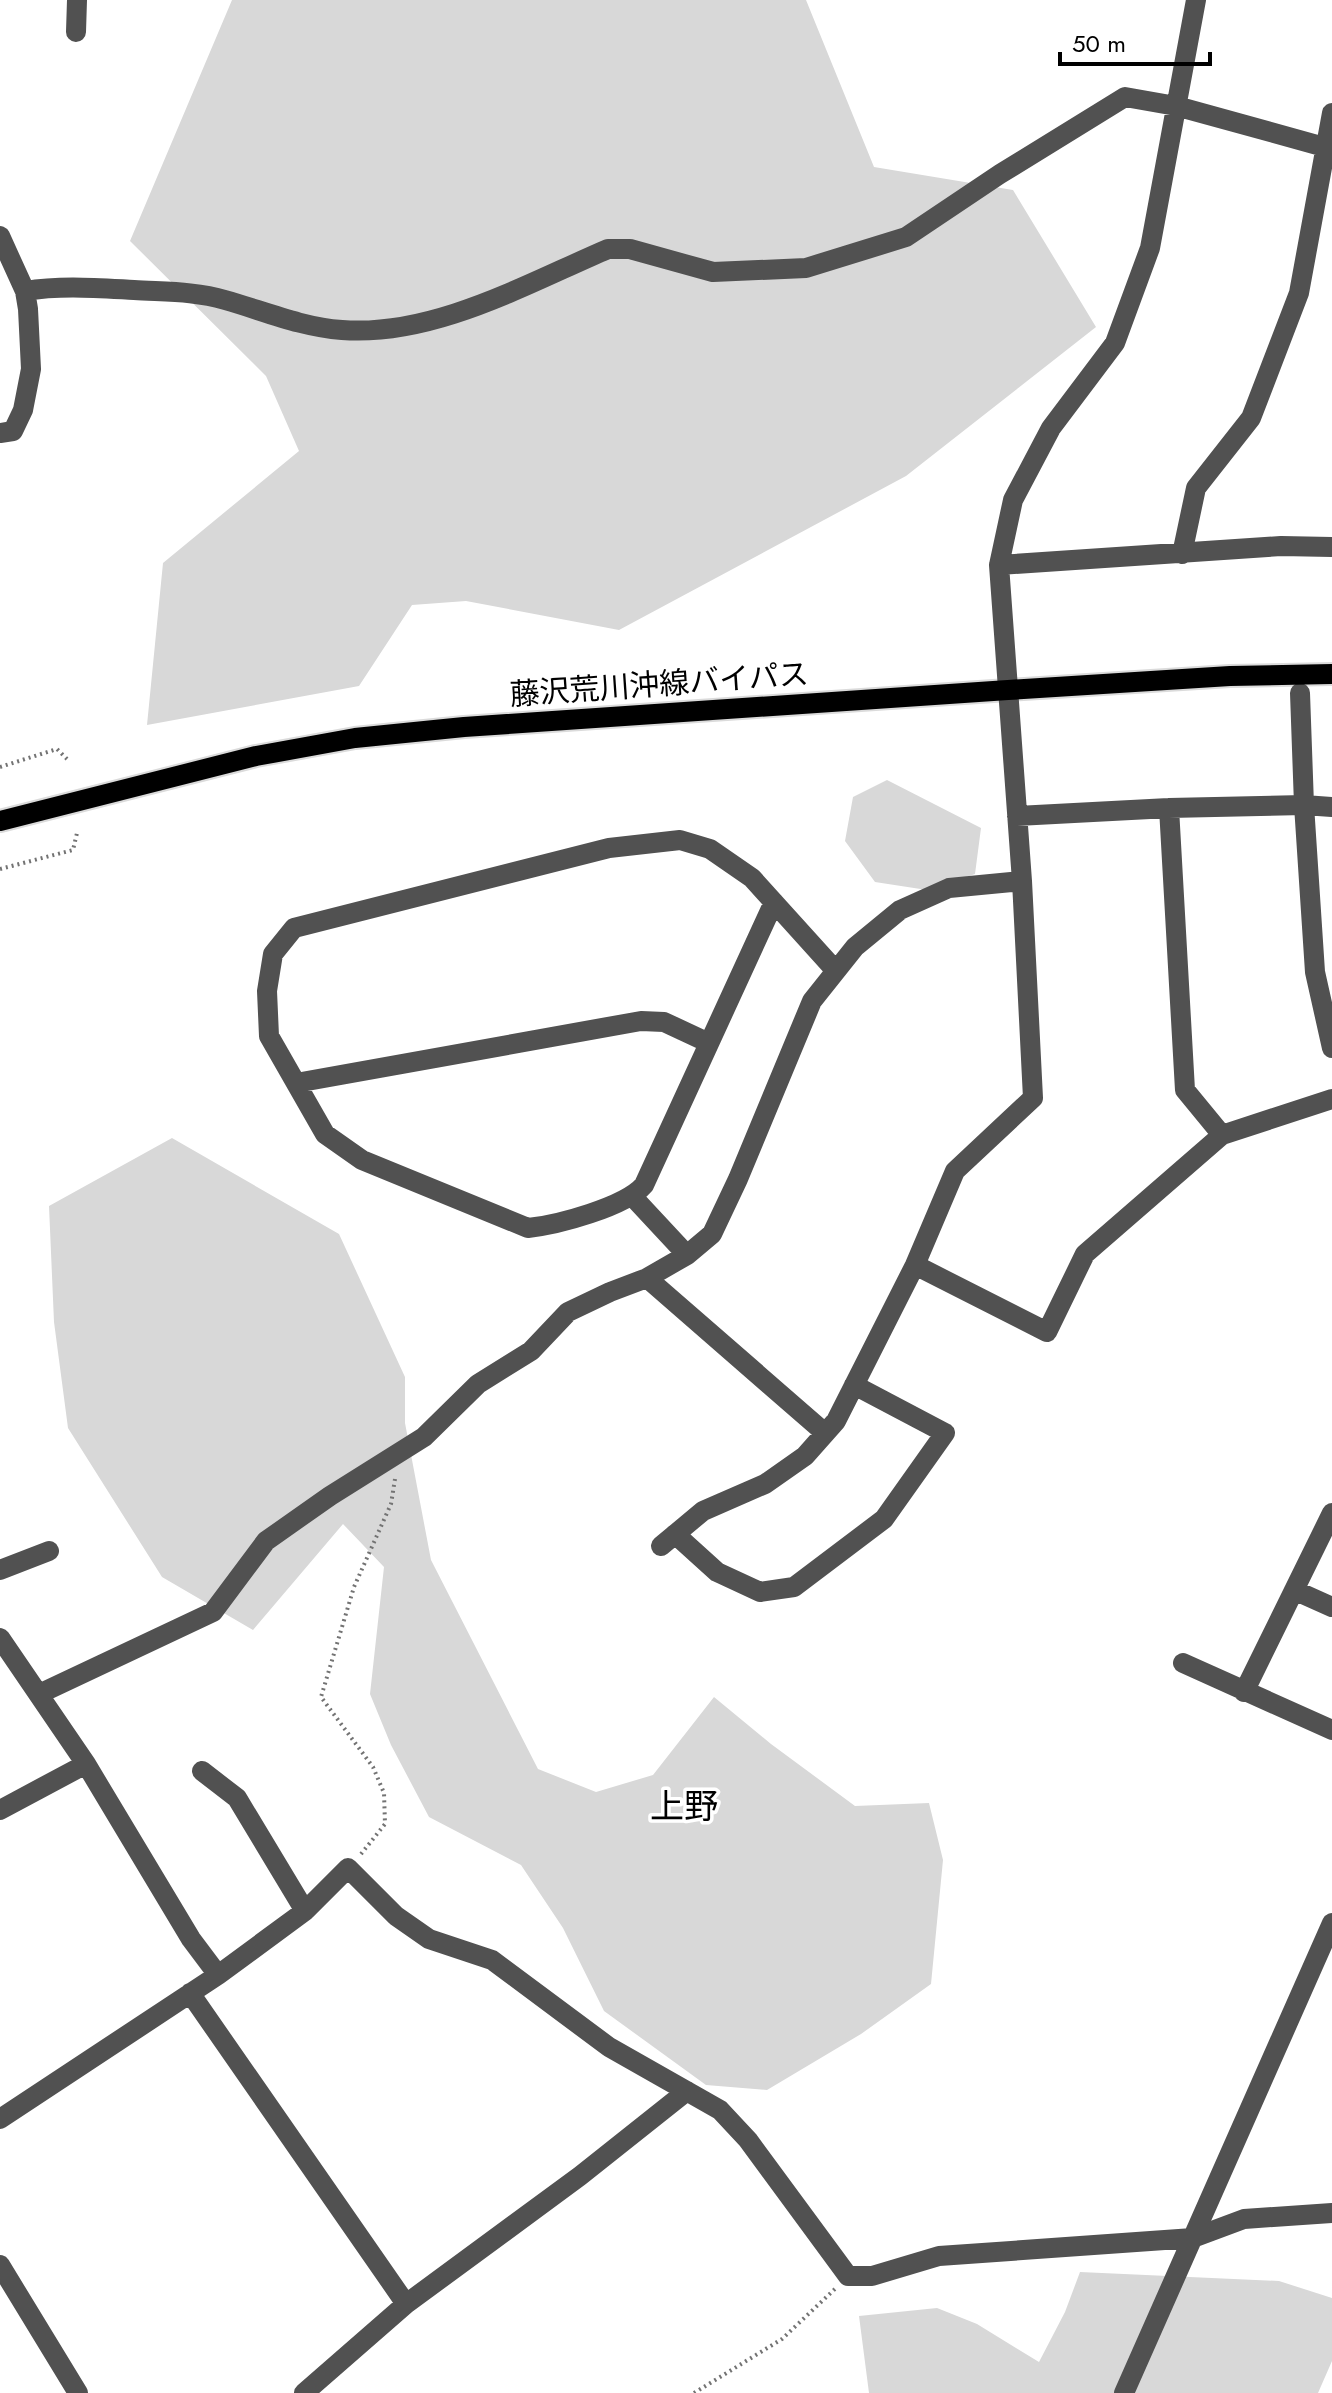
<svg xmlns="http://www.w3.org/2000/svg" width="1332" height="2393" font-family="Jost,'Noto Sans JP',sans-serif">
  <rect width="100%" height="100%" fill="#fff"/>
  <path fill="#d8d8d8" d="M232,0H806L874,167L1013,190L1096,327L906,476L619,630L466,601L412,605L359,686L147,725L163,563L299,451L266,376L130,241Z
    M887,780L981,828L975,874L927,890L875,882L845,841L853,797Z
    M172,1138L339,1234L405,1377V1423L431,1560L538,1769L596,1792L653,1775L714,1697L771,1744L855,1806L929,1803L943,1860L931,1984L861,2034L767,2090L706,2085L604,2011L563,1928L521,1865L429,1817L391,1745L370,1694L384,1567L343,1524L253,1630L162,1577L68,1428L54,1322L49,1206Z
    M1080,2272L1279,2281L1332,2298V2361L1318,2393H869L859,2316L937,2308L977,2324L1039,2362L1065,2312Z"/>
  <g fill="none" stroke-linecap="round" stroke-linejoin="round">
    <g stroke="#dbdbdb" stroke-width="24">
      <path id="major" d="M0,821L256,756L355,738L464,727L1008,690L1230,676L1332,674"/>
    </g>
    <path stroke="#737373" stroke-width="4" stroke-dasharray="2 4" stroke-linecap="butt" d="M0,767L57,749L67,759
      M0,869L73,850L77,833
      M361,1854L385,1824L384,1793L373,1767L321,1697L354,1587L391,1504L395,1479
      M694,2393L782,2339L836,2288"/>
    <path stroke="#515151" stroke-width="20" d="M76,32L77,0
      M0,236L25,291L28,309L31,369L23,410L13,431L0,433
      M25,291C61,285 97,288 134,290C164,292 195,291 225,300C264,311 301,327 342,330C433,337 526,284 608,249H630L713,272L806,268L906,237L1000,174L1125,97L1176,106L1332,149
      M1182,554L1196,488L1251,418L1299,293L1332,113
      M999,565L1281,546L1332,547
      M1300,693L1304,805L1315,972L1332,1048
      M1169,808L1185,1090L1222,1135
      M1017,816L1169,808L1304,805L1332,807
      M774,902L644,1185C625,1207 557,1225 528,1228L362,1160L325,1134L269,1036L267,991L273,954L294,928L609,848L680,840L710,849L752,878L836,971
      M296,1083L641,1021L664,1022L709,1043
      M633,1197L687,1255
      M915,1265L1047,1332L1085,1254L1222,1135L1332,1099
      M647,1278L825,1433
      M675,1534L717,1572L760,1592L794,1587L884,1519L945,1433L854,1385
      M661,1546L703,1511L765,1484L805,1456L836,1421L915,1265L955,1171L1033,1098L1022,881L999,565L1013,500L1051,428L1115,343L1150,248L1196,0
      M0,1570L49,1551
      M1294,1590L1332,1607
      M0,1638L86,1764L191,1939L218,1975
      M1183,1663L1332,1730
      M1244,1692L1332,1513
      M39,1694L213,1612L266,1541L330,1496L424,1437L478,1384L531,1351L568,1312L610,1292L647,1278L687,1255L712,1234L738,1179L812,1001L855,947L900,910L949,888L1022,881
      M202,1771L237,1798L305,1911
      M0,1810L86,1764
      M190,1993L406,2304
      M0,2119L218,1975L305,1911L348,1868L396,1916L429,1939L492,1960L609,2047L720,2110L748,2140L848,2276H872L939,2256L1193,2238L1244,2219L1332,2213
      M0,2265L78,2393
      M304,2393L406,2304L580,2176L687,2091
      M1124,2393L1332,1923"/>
    <use href="#major" stroke="#000" stroke-width="20"/>
  </g>
  <g text-anchor="middle" dominant-baseline="central" stroke-width="7" stroke-linejoin="round" paint-order="stroke">
    <g font-size="30" fill="#000" stroke="#fff">
      <text transform="translate(659 684) rotate(-4)">藤沢荒川沖線バイパス</text>
    </g>
    <g font-size="34" fill="#000" stroke="#fff">
      <text x="684" y="1806">上野</text>
    </g>
  </g>
  <path d="M1060 52v12h150v-12" fill="none" stroke="#000000" stroke-width="4"/>
  <text x="1072" y="52" font-size="24" fill="#000000" stroke="#ffffff" stroke-width="6" paint-order="stroke">50 m</text>
</svg>
